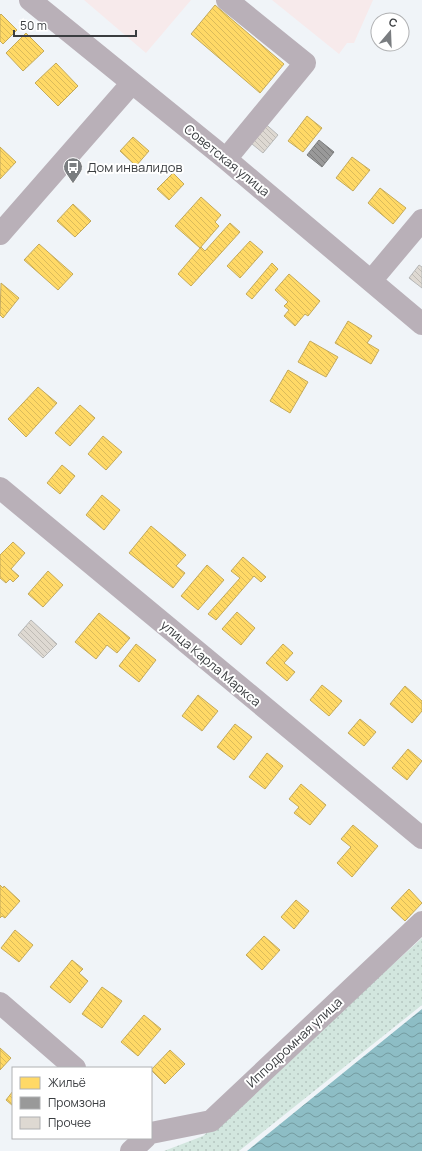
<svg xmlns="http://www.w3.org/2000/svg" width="422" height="1151" font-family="Manrope,sans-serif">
  <defs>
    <pattern id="grass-dots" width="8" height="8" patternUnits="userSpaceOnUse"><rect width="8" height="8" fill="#d2e6de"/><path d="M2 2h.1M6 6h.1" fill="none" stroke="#b5c6c0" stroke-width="1.8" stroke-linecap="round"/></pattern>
    <pattern id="water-waves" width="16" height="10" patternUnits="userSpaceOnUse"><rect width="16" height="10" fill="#8dbdc5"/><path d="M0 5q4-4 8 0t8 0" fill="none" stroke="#749ba1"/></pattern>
    <pattern id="homes-back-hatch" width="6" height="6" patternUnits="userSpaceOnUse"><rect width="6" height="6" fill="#ffd966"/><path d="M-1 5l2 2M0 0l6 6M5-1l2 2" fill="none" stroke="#dbbb5a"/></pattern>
    <pattern id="industry-back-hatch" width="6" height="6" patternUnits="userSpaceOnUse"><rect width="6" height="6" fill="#999"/><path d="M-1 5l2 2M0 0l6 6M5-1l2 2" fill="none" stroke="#7e7e7e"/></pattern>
    <pattern id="building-back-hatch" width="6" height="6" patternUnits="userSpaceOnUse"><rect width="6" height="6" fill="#ded9d2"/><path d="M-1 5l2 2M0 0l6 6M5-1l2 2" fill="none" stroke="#bfbbb5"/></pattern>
  </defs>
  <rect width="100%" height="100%" fill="#f0f4f8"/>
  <path fill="#f7eaeb" d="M84,0H191L146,53Z
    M272,0H373L354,43H347L339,54Z"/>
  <path fill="url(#grass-dots)" d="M422,938V1005L239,1151H164L203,1136Z"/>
  <path fill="url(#water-waves)" d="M422,1009V1151H247Z"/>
  <path fill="url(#homes-back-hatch)" stroke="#c4aa5b" d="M215,5L284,64L260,93L191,34Z
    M1,14L17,30L3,44L0,41V15Z
    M26,33L44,51L23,71L6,53Z
    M56,63L78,86L58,106L35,83Z
    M307,116L322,128L303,152L288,141Z
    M133,137L149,151L136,166L120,151Z
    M0,147L16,162L0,179Z
    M352,157L370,170L353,191L336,178Z
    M173,173L184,184L169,200L157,189Z
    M380,188L406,208L393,224L368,203Z
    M201,197L221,215L215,222L219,226L200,248L175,226Z
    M73,204L91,221L75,237L57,221Z
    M230,223L240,232L191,286L178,274L201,247L205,251Z
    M250,241L263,252L240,278L227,266Z
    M39,244L73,274L58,290L24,260Z
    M272,263L278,269L252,299L246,294Z
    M289,274L320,301L308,316L305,314L295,326L284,316L289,310L284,306L288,302L275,290Z
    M1,283L19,298L3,318L0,315Z
    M348,321L372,336L367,343L379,350L371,364L335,343Z
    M310,341L338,357L326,377L298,362Z
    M288,370L308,382L290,413L270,401Z
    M38,387L57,403L26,437L8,419Z
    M80,405L95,418L70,446L55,433Z
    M103,436L122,452L106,470L88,454Z
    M62,465L75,476L60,494L47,483Z
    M102,495L120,510L104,530L86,515Z
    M151,526L186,555L176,566L185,573L173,588L129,553Z
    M13,542L25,553L11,569L19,576L13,582L10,579L6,583L0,578V555Z
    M243,557L266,577L261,582L254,576L216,620L208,614L240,578L231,571Z
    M207,565L224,580L198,610L181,596Z
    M48,571L63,585L43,607L28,594Z
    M237,612L255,628L241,645L222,629Z
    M99,613L130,638L117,653L107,645L96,659L75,642Z
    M136,644L156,660L139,682L119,666Z
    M283,644L293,653L284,663L295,672L287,681L266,663Z
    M322,685L342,701L329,716L310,700Z
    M405,686L422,701V711L412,723L390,704Z
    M198,695L218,711L202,731L182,716Z
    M360,719L376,732L364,746L348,733Z
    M235,724L252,737L234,760L217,747Z
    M408,749L422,761L407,780L392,768Z
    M267,753L283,766L265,789L249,777Z
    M301,784L326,805L310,825L294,813L299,807L289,799Z
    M353,825L378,846L352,877L337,863L351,847L341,839Z
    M0,885L3,888L4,886L20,901L5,918L2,916L0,918Z
    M409,889L422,903L405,921L391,908Z
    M296,900L309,911L294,929L281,917Z
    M15,930L33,945L19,962L1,948Z
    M264,936L280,950L262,970L246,955Z
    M72,960L83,969L79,973L88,981L70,1003L50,987Z
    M102,987L122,1001L102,1028L82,1014Z
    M144,1015L161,1029L138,1056L121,1042Z
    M0,1048L11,1058L0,1070Z
    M170,1050L185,1064L165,1084L151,1070Z
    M13,1091V1106L6,1100Z"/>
  <path fill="url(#industry-back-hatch)" stroke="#7c7d7e" d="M319,140L334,152L322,167L307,155Z"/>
  <path fill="url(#building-back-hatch)" stroke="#b7b8b8" d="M261,120L278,135L263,153L246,139Z
    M419,265L422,267V288L409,278Z
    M31,620L57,644L43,658L18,635Z"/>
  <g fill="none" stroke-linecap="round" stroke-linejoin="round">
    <path stroke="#b9b0b8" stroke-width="22" d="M30,0L226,159L422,324
      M226,159L305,63L227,0
      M0,234L132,83
      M371,281L422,220
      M0,488L422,838
      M0,1003L75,1068
      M151,1133L211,1121L422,922
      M131,1151L145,1138"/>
  </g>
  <defs>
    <g id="bus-pin" transform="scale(1)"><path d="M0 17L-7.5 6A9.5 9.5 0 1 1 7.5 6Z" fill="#7a7d80" stroke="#fff"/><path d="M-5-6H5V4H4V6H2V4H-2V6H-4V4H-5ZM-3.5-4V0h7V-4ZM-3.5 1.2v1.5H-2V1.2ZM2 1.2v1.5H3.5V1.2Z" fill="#fff"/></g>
  </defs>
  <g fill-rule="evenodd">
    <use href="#bus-pin" x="73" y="167"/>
  </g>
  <g text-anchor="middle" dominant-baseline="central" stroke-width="4" stroke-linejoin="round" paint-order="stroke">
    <g font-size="13" fill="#3a3d40" stroke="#fff">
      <text transform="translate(227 160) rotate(39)">Советская улица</text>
      <text transform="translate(211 663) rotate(40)">улица Карла Маркса</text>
      <text transform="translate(294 1042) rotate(-43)">Ипподромная улица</text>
    </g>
    <g font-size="13" fill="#3a3d40" stroke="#fff" text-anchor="start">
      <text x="87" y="167">Дом инвалидов</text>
    </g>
  </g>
  <rect x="12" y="1067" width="140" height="72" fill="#ffffff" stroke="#b0b1b3"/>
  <rect x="20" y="1077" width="20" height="12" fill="#ffd966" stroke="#b0b1b3"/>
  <text x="48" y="1087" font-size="12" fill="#3a3d40">Жильё</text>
  <rect x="20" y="1097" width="20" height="12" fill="#999999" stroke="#b0b1b3"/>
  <text x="48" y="1107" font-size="12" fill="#3a3d40">Промзона</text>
  <rect x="20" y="1117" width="20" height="12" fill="#ded9d2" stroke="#b0b1b3"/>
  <text x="48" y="1127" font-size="12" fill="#3a3d40">Прочее</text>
  <g transform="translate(390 32) rotate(19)"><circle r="19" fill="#ffffff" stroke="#b0b1b3"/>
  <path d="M0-3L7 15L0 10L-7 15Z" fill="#7a7d80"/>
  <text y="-6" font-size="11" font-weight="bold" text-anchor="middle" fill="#3a3d40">С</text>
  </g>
  <path d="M14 30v6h122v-6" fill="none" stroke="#3a3d40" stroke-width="2"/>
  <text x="20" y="30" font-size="12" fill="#3a3d40" stroke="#ffffff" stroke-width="3" paint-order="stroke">50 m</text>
</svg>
